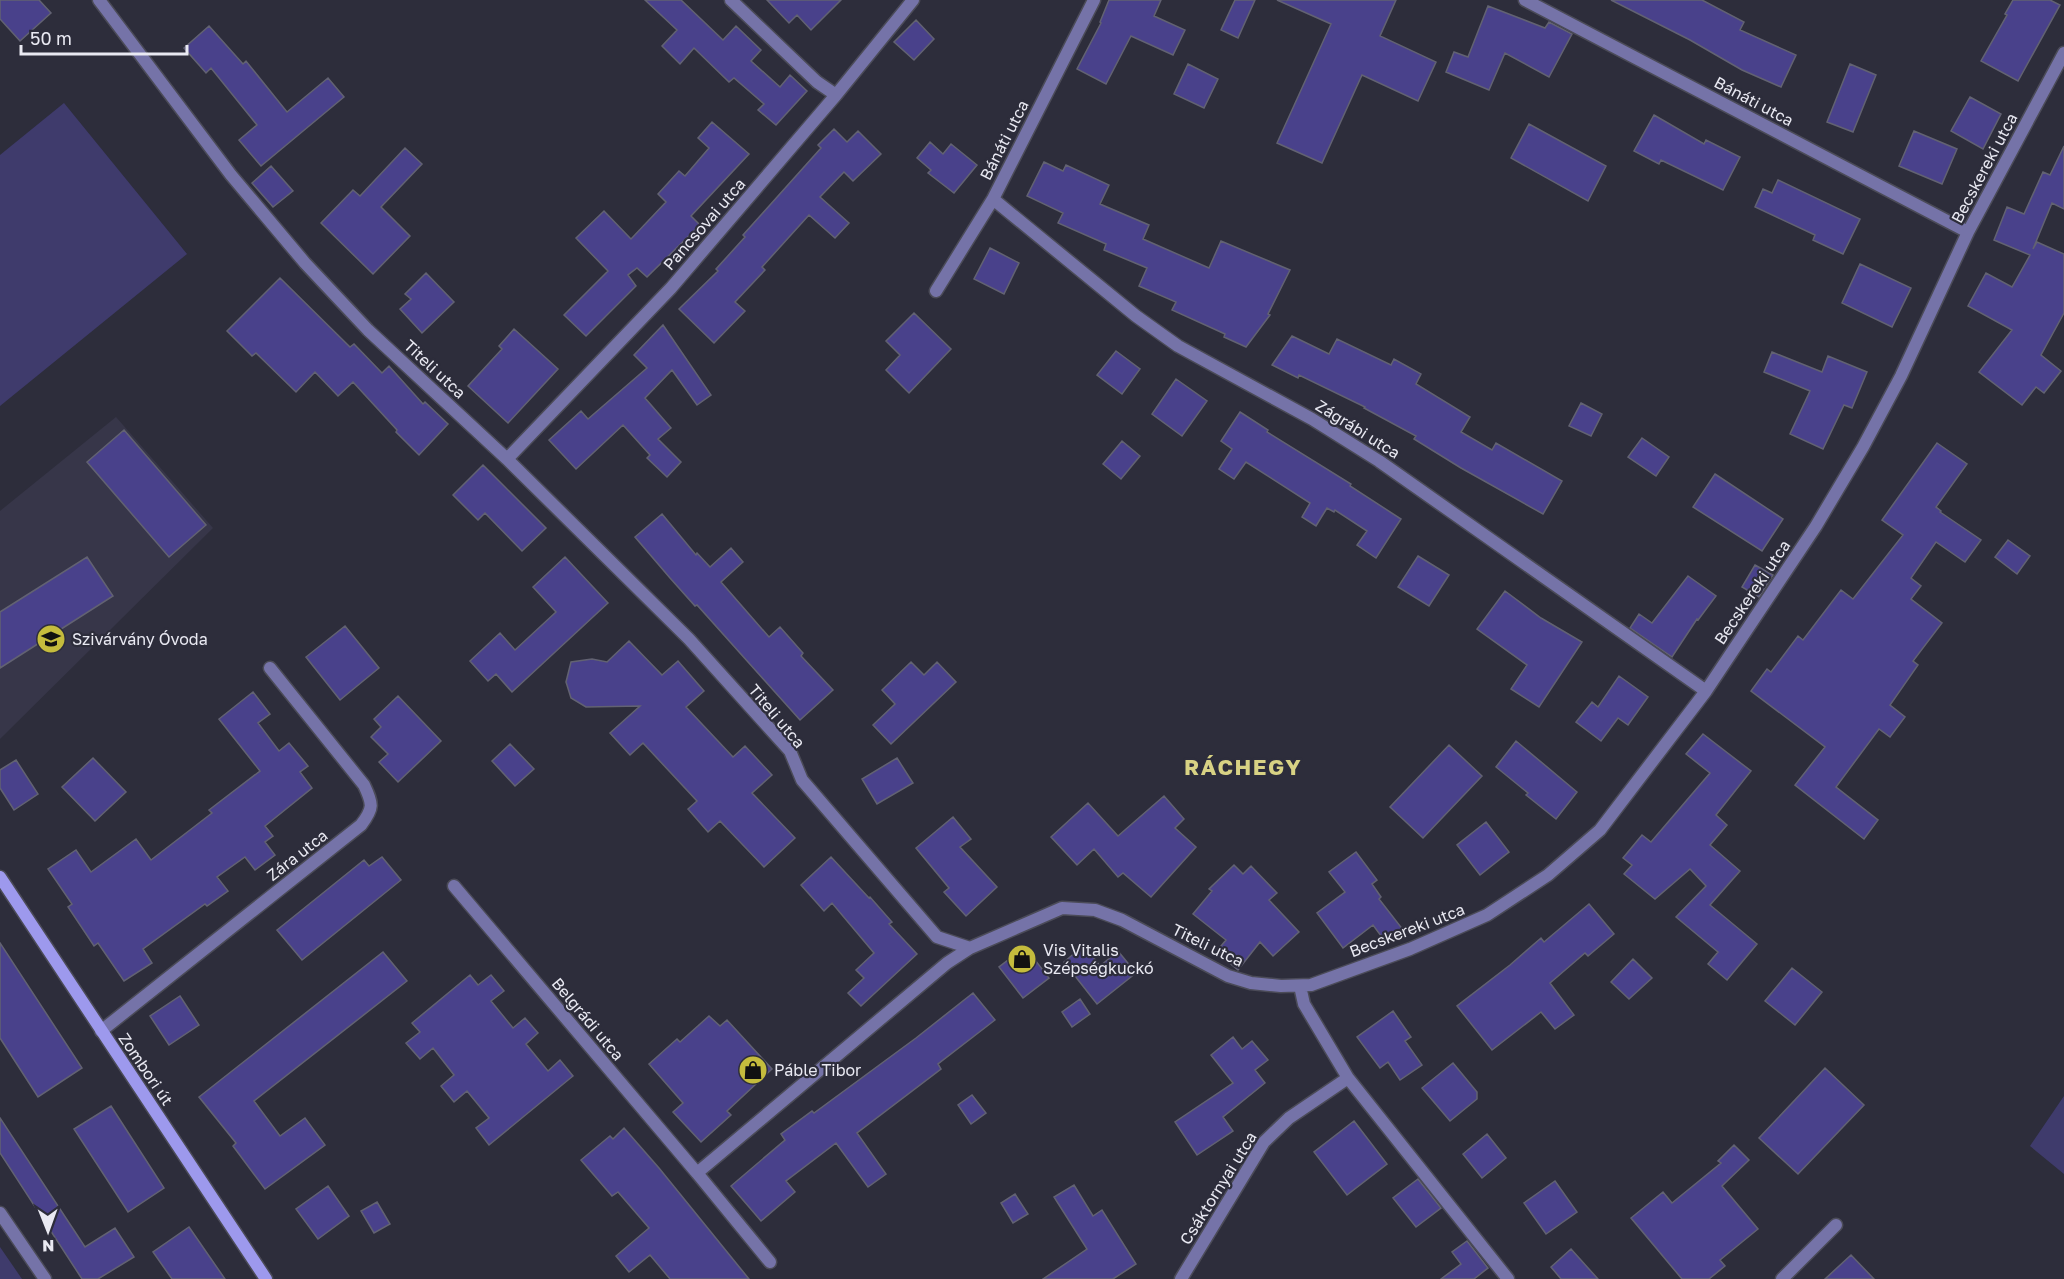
<svg xmlns="http://www.w3.org/2000/svg" width="2064" height="1279" font-family="'Golos Text',sans-serif">
  <rect width="100%" height="100%" fill="#2d2d3b"/>
  <path fill="#373649" d="M116,417L213,528L0,739V511Z"/>
  <path fill="#3f3b6c" d="M64,103L187,254L0,406V155Z
    M2064,1096V1174L2030,1146Z
    M0,1247L22,1279H0Z"/>
  <path fill="#49418b" stroke="#626272" stroke-width="1.5" d="M0,0H39L51,13L20,41L0,19Z
    M645,0H681L723,40L736,26L761,50L751,61L780,87L790,75L807,91L776,125L758,110L764,104L734,78L729,82L694,48L680,64L662,46L677,30Z
    M767,0H841L811,30L797,15L789,23Z
    M1109,0H1161L1154,16L1185,30L1173,55L1131,36L1106,84L1077,69L1101,23L1100,22Z
    M1235,0H1255L1238,38L1221,30Z
    M1277,0H1396L1380,36L1436,62L1418,101L1362,75L1322,163L1277,143L1331,24Z
    M1611,0H1702L1744,22L1740,30L1796,55L1781,87L1742,70L1690,40Z
    M2013,0H2050L2060,5L2018,81L1981,61L2007,15L2005,14Z
    M1488,6L1545,28L1549,22L1572,34L1549,77L1505,53L1489,90L1446,72L1454,52L1468,57Z
    M916,20L934,39L914,60L894,42Z
    M209,26L243,64L246,61L287,112L328,78L344,97L261,166L239,140L257,125L211,68L206,73L184,48Z
    M1188,64L1218,79L1204,108L1174,94Z
    M1850,64L1876,75L1853,132L1827,122Z
    M1970,97L2001,114L1983,149L1951,131Z
    M1654,115L1704,144L1706,140L1740,157L1723,190L1661,160L1659,164L1634,151Z
    M712,122L749,154L691,216L700,225L647,277L637,268L628,275L636,286L586,336L564,315L608,271L576,238L604,211L631,239L666,202L658,194L679,171L685,176L709,148L698,138Z
    M1529,124L1606,166L1588,201L1511,158Z
    M834,129L847,142L858,131L881,154L853,181L844,172L820,197L849,223L835,238L809,215L762,267L765,270L735,302L745,311L714,343L679,309L718,271L716,269L745,237L743,235L821,148L818,145Z
    M1914,131L1957,149L1942,184L1899,166Z
    M930,142L943,154L951,144L977,165L954,193L928,173L931,170L917,158Z
    M2064,146V209L2052,203L2033,249L2037,242L2064,254V313L2041,355L2061,371L2044,393L2036,387L2022,405L1979,372L2012,330L1968,306L1986,273L2012,287L2030,255L1994,240L2007,207L2024,214L2043,172L2050,175Z
    M405,148L422,164L381,207L410,236L373,274L321,223L353,190L360,196Z
    M1044,162L1063,171L1066,165L1109,185L1100,204L1149,225L1143,239L1209,268L1221,241L1290,270L1268,314L1270,315L1246,347L1224,337L1225,334L1172,310L1176,302L1139,286L1147,268L1104,250L1106,244L1058,223L1063,213L1027,196Z
    M271,166L293,191L273,207L252,183Z
    M1778,180L1860,219L1843,254L1813,240L1815,235L1755,207L1763,189L1772,193Z
    M990,248L1019,263L1004,294L974,279Z
    M1860,264L1911,288L1892,327L1842,303Z
    M426,273L454,302L422,333L400,309L411,299L405,294Z
    M280,278L350,347L354,344L382,373L389,366L423,404L425,402L448,424L419,455L396,432L397,430L353,382L338,396L315,372L296,392L256,353L252,356L227,331Z
    M914,313L951,349L909,393L886,370L900,355L886,341Z
    M663,325L711,395L697,405L672,370L645,398L671,428L658,439L681,462L667,477L647,458L650,455L623,425L576,469L549,440L581,411L588,419L647,368L634,355Z
    M514,329L558,369L508,423L468,386L502,349L499,346Z
    M1292,336L1329,354L1337,339L1391,365L1394,359L1421,374L1416,384L1470,417L1461,432L1492,450L1496,443L1562,481L1543,514L1461,468L1414,439L1416,436L1364,408L1365,407L1299,375L1298,378L1272,365Z
    M1116,351L1140,369L1122,394L1097,375Z
    M1772,352L1822,372L1828,356L1867,372L1852,408L1844,405L1823,449L1790,434L1810,391L1764,372Z
    M1176,379L1207,401L1182,436L1152,414Z
    M1581,403L1602,414L1591,436L1569,426Z
    M1240,412L1268,430L1267,432L1351,484L1350,486L1401,519L1376,558L1357,545L1367,531L1335,510L1334,512L1327,508L1316,526L1302,517L1310,503L1246,462L1234,479L1219,469L1232,449L1221,441Z
    M124,430L206,525L169,557L87,462Z
    M1642,438L1669,457L1656,476L1628,457Z
    M1122,441L1140,456L1121,479L1103,464Z
    M1937,443L1967,464L1936,507L1941,511L1940,512L1981,540L1965,562L1936,542L1911,578L1921,586L1911,599L1942,623L1913,661L1918,665L1890,705L1905,717L1890,737L1879,729L1836,787L1878,820L1864,839L1795,785L1825,747L1751,691L1767,669L1771,672L1798,636L1803,640L1841,590L1853,599L1903,535L1882,520Z
    M483,465L546,528L522,551L485,513L478,520L453,495Z
    M1715,474L1783,519L1762,551L1693,507Z
    M662,514L696,555L697,553L710,567L731,548L743,562L721,582L769,637L780,627L803,653L801,656L833,690L800,720L697,605L695,606L670,578L635,537Z
    M2008,540L2030,556L2017,574L1995,557Z
    M1418,556L1449,575L1429,606L1398,587Z
    M87,557L113,596L0,668V612Z
    M565,557L608,603L512,692L496,674L488,681L470,661L500,633L515,650L556,612L533,587Z
    M1755,565L1773,575L1759,597L1742,587Z
    M1688,576L1716,596L1698,620L1697,619L1672,657L1630,628L1639,614L1652,623Z
    M1505,591L1541,618L1582,642L1539,707L1511,689L1527,665L1477,629Z
    M345,626L379,668L340,700L306,657Z
    M629,641L662,675L678,661L704,691L686,707L733,757L745,746L772,775L752,793L795,838L764,867L720,821L708,832L688,809L697,801L643,743L630,755L610,733L640,706L586,707L571,698L566,682L571,662L592,659L607,662Z
    M911,662L924,675L937,662L956,682L891,744L873,725L895,704L882,690Z
    M1619,676L1648,697L1628,725L1618,718L1601,741L1576,722L1592,702L1598,707Z
    M253,692L270,714L258,723L279,751L289,743L308,766L300,772L312,788L265,826L273,836L265,842L275,855L255,870L245,857L217,877L228,891L207,906L205,904L143,949L152,963L124,981L98,943L94,946L68,907L72,904L48,869L76,850L91,872L136,839L151,860L212,813L209,810L260,771L219,719Z
    M398,696L441,741L398,782L379,762L388,754L371,737L381,727L374,719Z
    M1703,734L1751,771L1716,815L1727,825L1710,845L1740,871L1710,905L1757,944L1727,980L1708,964L1718,952L1676,917L1706,886L1690,869L1655,899L1624,874L1632,865L1623,858L1642,835L1651,842L1710,773L1686,754Z
    M1516,741L1577,792L1556,819L1526,795L1528,793L1496,767Z
    M510,744L534,769L515,786L492,761Z
    M1449,745L1482,776L1423,838L1390,807Z
    M93,758L126,792L95,821L62,787Z
    M897,758L913,783L877,804L862,779Z
    M16,760L38,794L14,810L0,788V770Z
    M1164,796L1184,819L1175,828L1196,847L1151,897L1123,873L1118,877L1094,849L1077,865L1051,837L1088,803L1118,836Z
    M953,817L971,839L960,847L997,887L966,916L944,892L949,888L916,848Z
    M1486,822L1509,852L1480,875L1457,845Z
    M1356,852L1377,880L1372,884L1381,897L1379,899L1404,931L1387,944L1373,925L1343,948L1317,913L1345,892L1329,872Z
    M382,857L401,880L302,960L277,930L364,860L369,866Z
    M831,857L869,898L870,897L892,922L889,924L917,954L861,1006L848,993L864,978L856,970L874,953L832,903L824,911L801,885Z
    M1234,865L1243,874L1251,866L1277,893L1269,900L1299,932L1273,956L1260,942L1238,970L1216,952L1226,940L1193,914L1212,891L1209,889Z
    M1589,904L1614,934L1588,956L1585,953L1550,983L1574,1015L1555,1029L1541,1012L1492,1050L1457,1006L1510,965L1541,938L1544,942Z
    M0,943L82,1068L38,1097L0,1038Z
    M1084,945L1100,966L1118,951L1136,973L1097,1004L1064,962Z
    M1025,947L1049,978L1023,998L999,967Z
    M383,952L407,981L254,1101L280,1136L305,1118L325,1145L265,1189L233,1146L236,1143L199,1097Z
    M1633,959L1652,978L1629,999L1611,982Z
    M1792,968L1822,992L1795,1025L1765,1001Z
    M470,975L478,985L491,975L504,991L491,1001L513,1028L525,1018L538,1033L526,1044L548,1071L560,1060L573,1076L489,1145L476,1128L489,1118L467,1091L454,1102L441,1086L454,1075L433,1048L420,1059L406,1043L420,1032L412,1023Z
    M973,993L995,1020L938,1064L941,1069L857,1133L886,1174L868,1187L836,1143L786,1181L795,1192L761,1221L731,1186L785,1140L781,1134L812,1111L814,1113L916,1038Z
    M180,996L199,1025L169,1045L150,1016Z
    M1080,999L1090,1014L1072,1027L1062,1012Z
    M1393,1011L1411,1037L1405,1041L1422,1065L1400,1080L1388,1062L1380,1068L1357,1037Z
    M709,1016L720,1026L727,1020L772,1069L727,1111L731,1115L701,1142L673,1112L683,1103L649,1064L677,1039L680,1042Z
    M1233,1037L1242,1049L1252,1041L1268,1060L1255,1070L1265,1083L1223,1117L1233,1131L1197,1155L1175,1122L1233,1083L1211,1055Z
    M1453,1063L1477,1092V1099L1450,1121L1422,1088Z
    M1825,1068L1864,1105L1798,1174L1759,1138Z
    M972,1095L986,1113L971,1124L958,1105Z
    M111,1106L164,1188L128,1212L74,1129Z
    M0,1118L85,1247L115,1228L134,1257L98,1279H82L0,1153Z
    M1354,1121L1387,1164L1347,1195L1314,1152Z
    M624,1128L659,1168L749,1279H670L650,1255L629,1272L616,1256L649,1228L618,1192L612,1196L581,1160L610,1136L613,1139Z
    M1487,1134L1506,1158L1482,1178L1463,1154Z
    M1734,1145L1749,1160L1722,1186L1758,1229L1720,1260L1725,1266L1709,1279H1682L1631,1218L1663,1192L1672,1203L1721,1163L1718,1161Z
    M1418,1179L1441,1208L1416,1227L1393,1198Z
    M1555,1181L1577,1212L1546,1234L1524,1203Z
    M1074,1185L1093,1216L1102,1210L1136,1264L1113,1279H1043L1087,1249L1054,1197Z
    M328,1186L349,1216L318,1239L296,1209Z
    M1015,1194L1028,1214L1013,1223L1001,1203Z
    M377,1202L390,1224L374,1233L361,1211Z
    M189,1227L225,1279H172L153,1252Z
    M1467,1241L1488,1268L1474,1279H1441L1461,1264L1452,1252Z
    M1571,1249L1598,1279H1561L1551,1267Z
    M1851,1255L1874,1279H1825Z"/>
  <g fill="none" stroke-linecap="round" stroke-linejoin="round">
    <g stroke="#4b4b58" stroke-width="15">
      <path id="street" d="M99,0L231,175L305,263L368,330L507,459L689,639L790,751L802,780L937,937L970,948
        M731,0L817,82L836,95
        M1525,0L1968,232
        M993,199L1136,316L1178,346L1312,419L1379,461L1706,691
        M936,291L993,199L1094,0
        M507,459L671,288L836,95L913,0
        M454,886L697,1173
        M1300,986L1304,1004L1348,1078L1508,1279
        M101,1031L361,825C374,808 373,804 364,785L270,668
        M0,1213L45,1279
        M770,1262L697,1173L947,963L970,948L1062,908L1095,910L1122,920L1228,976L1251,983L1281,986L1311,985L1410,949L1487,915L1548,875L1600,830L1706,691L1816,526L1863,447L1901,376L1968,232L2064,53
        M1181,1279L1264,1142L1289,1118L1348,1078
        M1782,1279L1836,1225"/>
    </g>
    <g stroke="#4b4b58" stroke-width="15">
      <path id="secondary" d="M0,877L266,1279"/>
    </g>
    <use href="#street" stroke="#7573a8" stroke-width="12"/>
    <use href="#secondary" stroke="#9d99ed" stroke-width="12"/>
  </g>
  <defs>
    <g id="school-disc" transform="scale(1.5)"><circle r="9.5" fill="#c5bc3d" stroke="#2d2d3b"/><path d="M0-5L7-2L0 1L-7-2ZM-4 1L0 2.5L4 1V4Q0 6-4 4Z" fill="#111"/></g>
    <g id="shop-disc" transform="scale(1.5)"><circle r="9.5" fill="#c5bc3d" stroke="#2d2d3b"/><path d="M-5-2.5h2.3a2.7 3.5 0 0 1 5.4 0H5L5.5 6h-11ZM-1.5-2.5h3a1.5 2.3 0 0 0-3 0Z" fill="#111"/></g>
  </defs>
  <g fill-rule="evenodd">
    <use href="#school-disc" x="51" y="639"/>
    <use href="#shop-disc" x="1022" y="959"/>
    <use href="#shop-disc" x="753" y="1070"/>
  </g>
  <g text-anchor="middle" dominant-baseline="central" stroke-width="4.5" stroke-linejoin="round" paint-order="stroke">
    <g font-size="16" fill="#e9e9f2" stroke="#2d2d3b">
      <text transform="translate(1754 101) rotate(28)">Bánáti utca</text>
      <text transform="translate(1004 140) rotate(-63)">Bánáti utca</text>
      <text transform="translate(1984 168) rotate(-62)">Becskereki utca</text>
      <text transform="translate(704 224) rotate(-49)">Pancsovai utca</text>
      <text transform="translate(435 369) rotate(43)">Titeli utca</text>
      <text transform="translate(1358 429) rotate(32)">Zágrábi utca</text>
      <text transform="translate(1752 592) rotate(-56)">Becskereki utca</text>
      <text transform="translate(777 716) rotate(50)">Titeli utca</text>
      <text transform="translate(297 855) rotate(-38)">Zára utca</text>
      <text transform="translate(1407 930) rotate(-21)">Becskereki utca</text>
      <text transform="translate(1208 945) rotate(26)">Titeli utca</text>
      <text transform="translate(588 1019) rotate(50)">Belgrádi utca</text>
      <text transform="translate(146 1069) rotate(56)">Zombori út</text>
      <text transform="translate(1218 1188) rotate(-58)">Csáktornyai utca</text>
    </g>
    <g font-size="16" fill="#e9e9f2" stroke="#2d2d3b" text-anchor="start">
      <text x="72" y="639">Szivárvány Óvoda</text>
      <text x="1043" y="950">Vis Vitalis<tspan x="1043" dy="18">Szépségkuckó</tspan></text>
      <text x="774" y="1070">Páble Tibor</text>
    </g>
    <g font-size="22" font-weight="bold" letter-spacing="1.5" fill="#d8d284" stroke="#2d2d3b">
      <text x="1243" y="766">RÁCHEGY</text>
    </g>
  </g>
  <g transform="translate(48 1231) rotate(179)" stroke="#2d2d3b" stroke-width="4.5" paint-order="stroke">
  <path d="M0-4.5L10 22L0 15L-10 22Z" fill="#e9e9f2"/>
  <text y="-9" font-size="16" font-weight="bold" text-anchor="middle" fill="#e9e9f2">N</text>
  </g>
  <path d="M21 45v9h166v-9" fill="none" stroke="#e9e9f2" stroke-width="3"/>
  <text x="30" y="45" font-size="18" fill="#e9e9f2" stroke="#2d2d3b" stroke-width="4.5" paint-order="stroke">50 m</text>
</svg>
